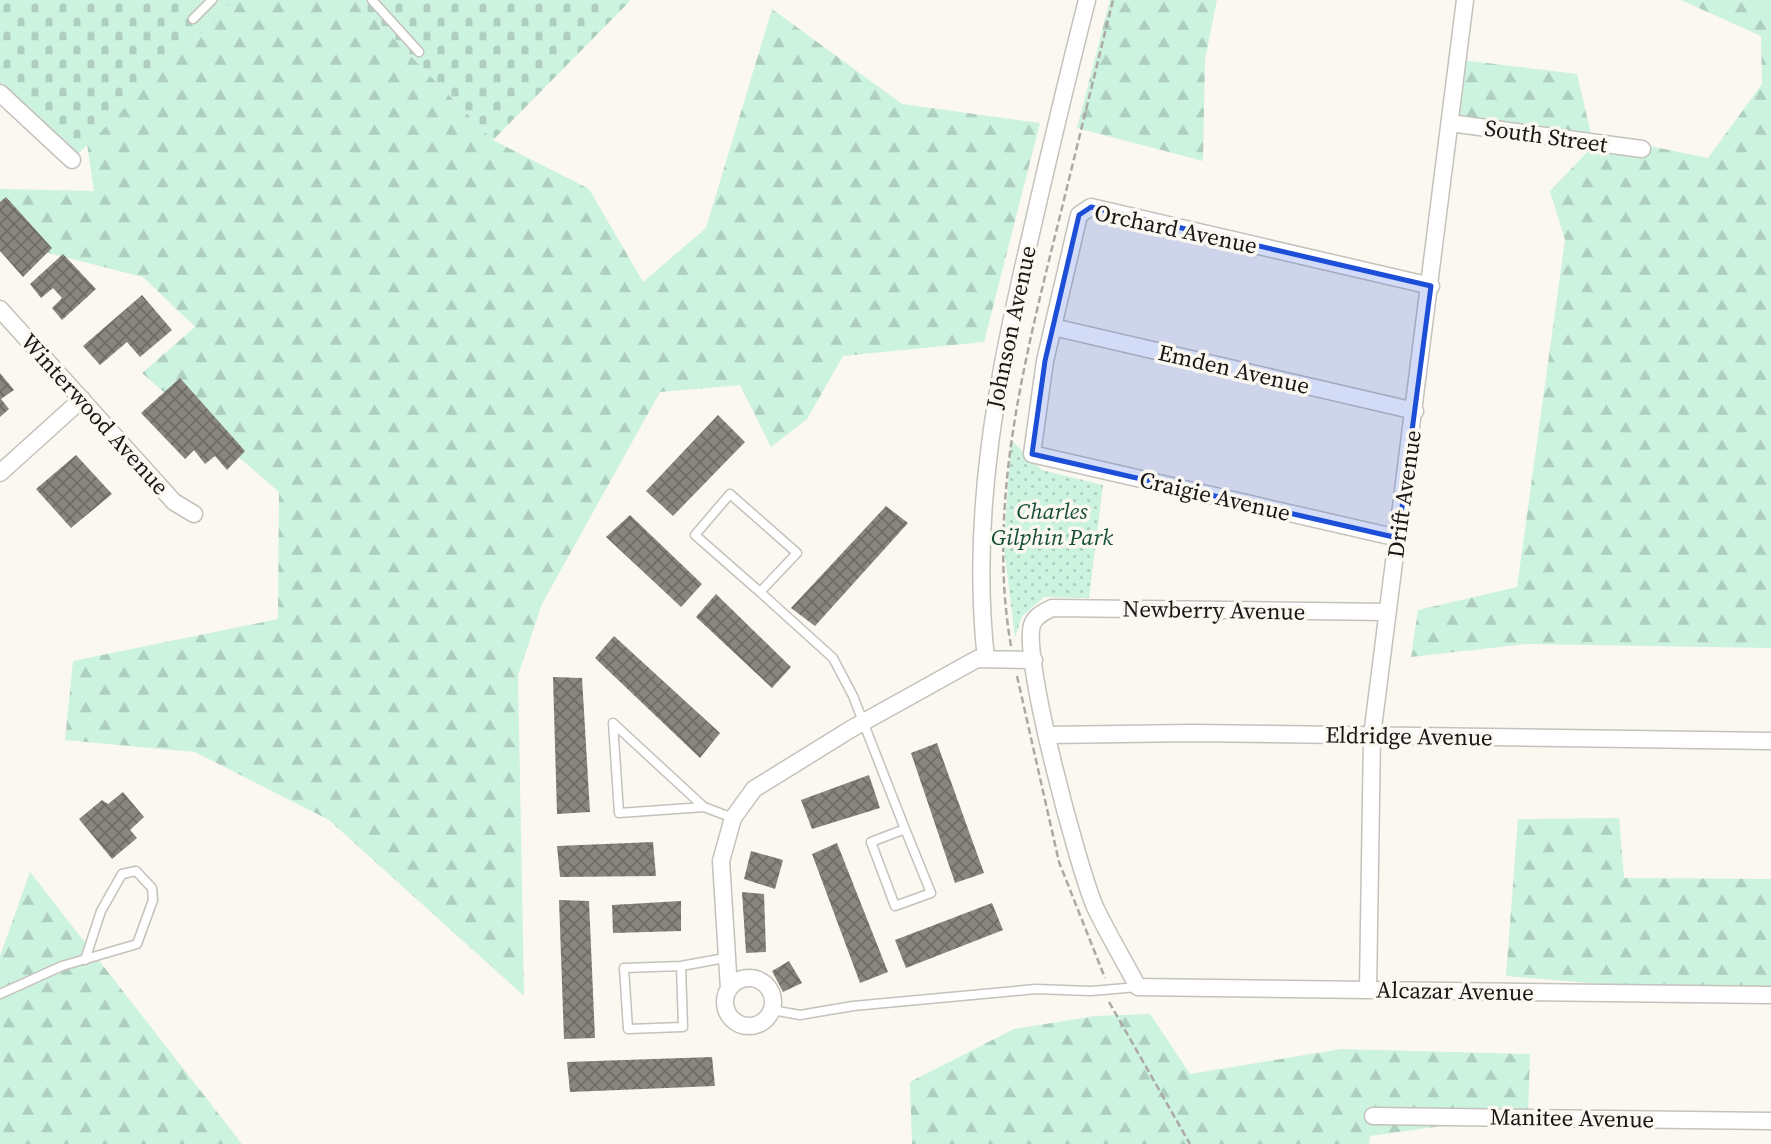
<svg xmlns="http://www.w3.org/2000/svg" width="1771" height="1144" font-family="'Source Serif 4',serif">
  <defs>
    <pattern id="forest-firs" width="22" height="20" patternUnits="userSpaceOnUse" patternTransform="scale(1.75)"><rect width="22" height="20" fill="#ccf2e0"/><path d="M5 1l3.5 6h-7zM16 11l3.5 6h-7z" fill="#aecfbf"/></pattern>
    <pattern id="cemetery-stones" width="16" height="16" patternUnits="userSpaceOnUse" patternTransform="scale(1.75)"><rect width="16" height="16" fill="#ccf2e0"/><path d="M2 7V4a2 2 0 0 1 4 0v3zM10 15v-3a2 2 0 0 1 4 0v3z" fill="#aecfbf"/></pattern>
    <pattern id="park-dots" width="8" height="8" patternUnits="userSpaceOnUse" patternTransform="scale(1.75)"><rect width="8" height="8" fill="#ccf2e0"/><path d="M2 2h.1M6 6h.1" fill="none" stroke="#aecfbf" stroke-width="1.8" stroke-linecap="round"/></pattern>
    <pattern id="building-cross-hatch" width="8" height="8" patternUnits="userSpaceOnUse" patternTransform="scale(1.75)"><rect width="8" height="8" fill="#89857f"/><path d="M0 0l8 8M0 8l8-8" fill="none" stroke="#6f6c67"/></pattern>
  </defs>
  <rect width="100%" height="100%" fill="#fbf7f1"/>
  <path fill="url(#forest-firs)" d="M234,0H356L493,140L589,189L643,282L706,228L772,9L902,104L1040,123L984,342L843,356L807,419L771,447L740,385L660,392L542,604L518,675L524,996L329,820L195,752L65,740L73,661L278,619L279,492L142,373L195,327L143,277L29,248L0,216V189L94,191L87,144Z
    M1110,0H1217L1205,60L1203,161L1077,128Z
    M1681,0H1771V648L1527,644L1411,657L1418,610L1517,587L1565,240L1550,191L1591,148L1454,132L1462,60L1577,74L1591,134L1708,158L1762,84L1761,36Z
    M1619,818L1624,878L1771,879V998L1506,976L1518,819Z
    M30,872L242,1144H0V956Z
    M1150,1014L1190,1074L1341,1049L1530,1054L1528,1114L1370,1136L1369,1144H912L910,1082L1014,1029L1095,1016Z"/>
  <path fill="url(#cemetery-stones)" d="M0,0H234L72,160L0,93Z
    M356,0H629L630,1L493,140Z"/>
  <path fill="url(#park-dots)" d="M1011,440L1042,470L1103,485L1089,598L1044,597L1022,616L1015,638L1004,547Z"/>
  <path fill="url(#building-cross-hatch)" d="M6,197L52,248L23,277L0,251V202Z
    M63,254L96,289L62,320L52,308L62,298L53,288L41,298L30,284Z
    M142,295L172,330L140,357L127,342L100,365L83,346Z
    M0,373L14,390L1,399L9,409L0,417Z
    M180,378L245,451L227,470L215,456L205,464L194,450L185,459L141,413Z
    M718,415L745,442L673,516L646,491Z
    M76,455L112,494L71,528L36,489Z
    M886,506L908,523L815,626L791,608Z
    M630,515L702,584L681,607L606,537Z
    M716,594L791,667L772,688L696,617Z
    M614,636L720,733L700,758L595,658Z
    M553,677L582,678L590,812L557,814Z
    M937,743L984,873L955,883L911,753Z
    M869,775L880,808L812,829L801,800Z
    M123,792L144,817L130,830L137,838L112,859L79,819L102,800L108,804Z
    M653,842L656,876L560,877L557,846Z
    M837,843L888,972L860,983L812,854Z
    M751,851L783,860L775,889L744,879Z
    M742,892L764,894L766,952L746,953Z
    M559,900L589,901L595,1038L564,1039Z
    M681,901V931L613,933L612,905Z
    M992,903L1003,930L906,968L895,940Z
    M789,961L802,983L783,992L772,971Z
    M712,1057L715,1086L570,1092L567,1062Z"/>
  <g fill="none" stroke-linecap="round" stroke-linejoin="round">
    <g stroke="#c5c1bb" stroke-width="11">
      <path id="lane" d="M372,0L419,52
        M193,19L212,0
        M760,592L695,535L730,494L797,553L760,592L833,658L853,696L905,829
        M613,723L619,813L704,807
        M613,723L704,807L733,818
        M905,829L931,893L895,906L871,842Z
        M681,966L683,1027L628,1029L624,968L681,966L725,958
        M0,994L62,966L137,944L153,900L152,888L136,871L122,874L101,911L85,960
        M772,1010L800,1015L853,1006L1036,989L1091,991L1138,987"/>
    </g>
    <g stroke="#c5c1bb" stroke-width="19">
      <path id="street" d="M0,93L72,160
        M1450,123L1642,149
        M0,309L174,502L194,514
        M1053,327L1415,411
        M0,473L82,399
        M1398,538L1032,454L1045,361L1079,215L1091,207L1431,286
        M1388,612L1052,608C1044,612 1035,616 1032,625C1022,660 1078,867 1095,907C1108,934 1124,961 1138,987L1771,995
        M986,659C970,516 997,377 1030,238C1048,159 1067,79 1087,0
        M1047,735L1193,733L1771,741
        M725 1002a24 24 0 1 1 48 0a24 24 0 1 1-48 0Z
        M729,989L721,861L733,818L754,789L851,729L977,659L1034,660
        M1368,990L1372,736L1465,0
        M1373,1116L1771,1121"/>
    </g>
    <path stroke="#aca9a4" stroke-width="2.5" stroke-dasharray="7 3.5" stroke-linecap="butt" d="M1011,646C987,508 1023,365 1056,232C1075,155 1094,77 1113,0
      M1017,676L1059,862L1105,978
      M1109,1002L1190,1144"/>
    <use href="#lane" stroke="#fff" stroke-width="8"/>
    <use href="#street" stroke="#fff" stroke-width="16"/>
  </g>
  <path fill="#1d4ed8" fill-opacity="0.2" stroke="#1d4ed8" stroke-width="5" stroke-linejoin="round" d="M1091,207L1431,286L1398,538L1032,454L1045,361L1079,215Z"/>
  <g text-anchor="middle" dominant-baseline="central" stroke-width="7" stroke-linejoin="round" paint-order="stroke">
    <g font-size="23" fill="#181715" stroke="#fbf7f1">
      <text transform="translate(1546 136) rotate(8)">South Street</text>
      <text transform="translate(1176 229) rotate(12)">Orchard Avenue</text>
      <text transform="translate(1011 327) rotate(-78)">Johnson Avenue</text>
      <text transform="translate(1234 369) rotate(13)">Emden Avenue</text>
      <text transform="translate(95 414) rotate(48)">Winterwood Avenue</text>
      <text transform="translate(1404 494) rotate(-82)">Drift Avenue</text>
      <text transform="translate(1215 496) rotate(13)">Craigie Avenue</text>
      <text transform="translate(1214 610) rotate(1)">Newberry Avenue</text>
      <text transform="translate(1409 736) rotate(1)">Eldridge Avenue</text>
      <text transform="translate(1455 991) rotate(1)">Alcazar Avenue</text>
      <text transform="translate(1572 1118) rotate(1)">Manitee Avenue</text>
    </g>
    <g font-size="23" font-style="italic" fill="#154d38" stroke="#fbf7f1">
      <text x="1052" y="511">Charles<tspan x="1052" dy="26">Gilphin Park</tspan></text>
    </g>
  </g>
</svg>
